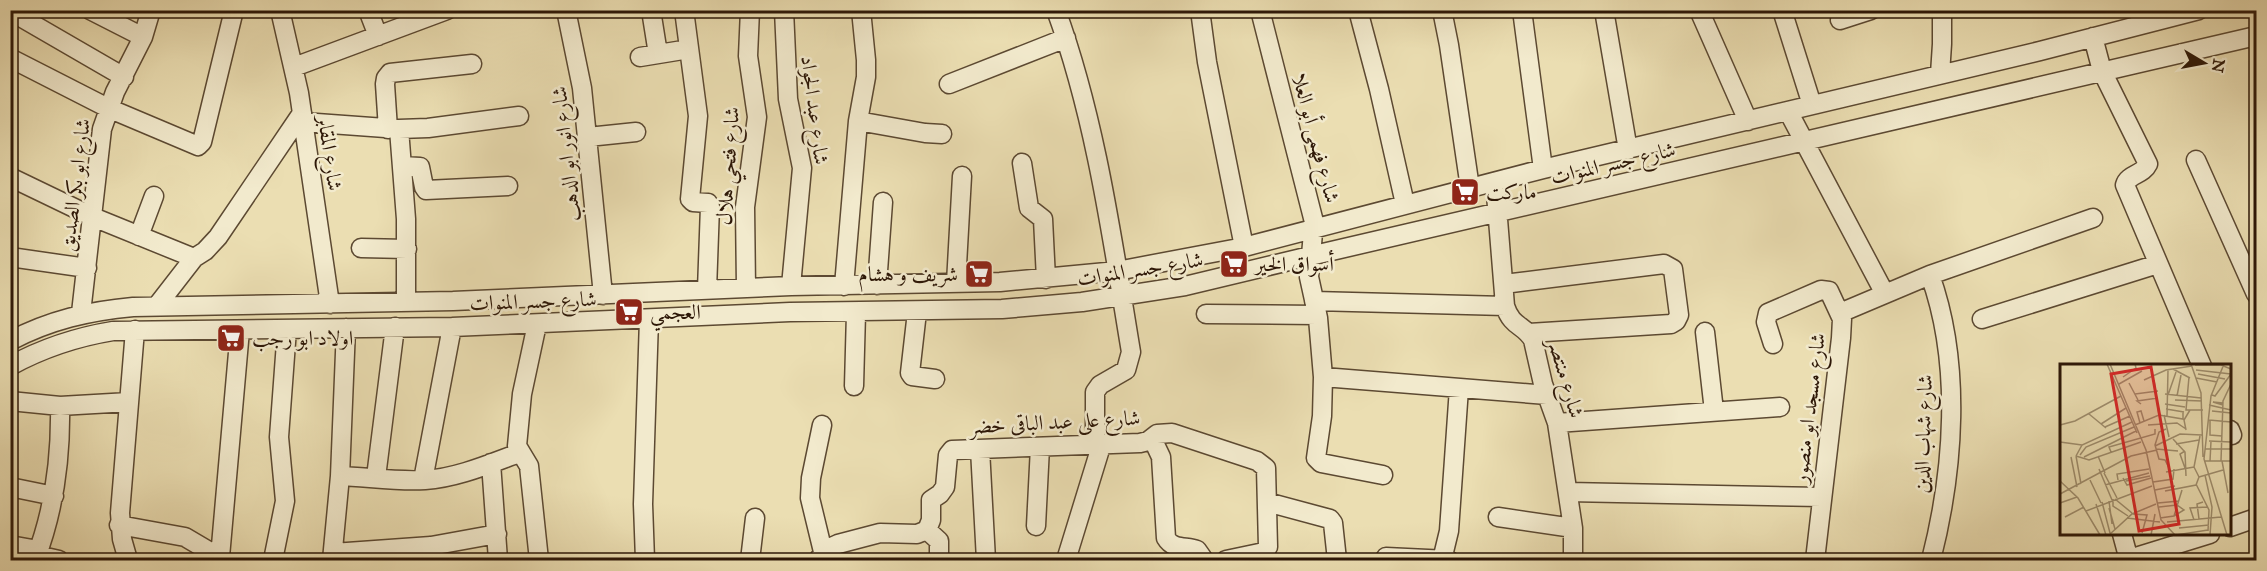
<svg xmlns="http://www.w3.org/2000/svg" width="2267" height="571" font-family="'IM FELL Great Primer',Amiri,serif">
  <rect width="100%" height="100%" fill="#ebdeb2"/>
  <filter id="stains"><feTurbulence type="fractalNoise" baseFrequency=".00333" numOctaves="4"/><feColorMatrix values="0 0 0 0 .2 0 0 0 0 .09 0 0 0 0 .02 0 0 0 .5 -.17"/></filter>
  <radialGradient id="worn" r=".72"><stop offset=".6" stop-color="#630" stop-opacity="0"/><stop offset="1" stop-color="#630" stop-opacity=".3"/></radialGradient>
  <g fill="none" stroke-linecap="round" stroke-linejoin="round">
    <g stroke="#5c4932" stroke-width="21">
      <path id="minor" d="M90,10L143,37
        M280,10L299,93L330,304
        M368,10L378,36
        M566,10L582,88L603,295
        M651,10L658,54
        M684,10L698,116L690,199L693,202L708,203L710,206L707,290
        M784,10L788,99L802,168L791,286
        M1056,10C1096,120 1112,238 1131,352L1126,370L1100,385L1095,392V444
        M1200,10L1207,62L1244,247
        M1260,10L1314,222L1309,277L1318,318L1323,377L1322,416L1316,458L1321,463L1383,475
        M1358,10L1379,89L1405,204
        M1442,10L1449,45L1470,188
        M1522,10L1543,169
        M1604,10L1628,150
        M1699,10L1748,121
        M1782,10L1812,105
        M10,11L124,77
        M1840,20L1871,10
        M2093,37L2102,71L2148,164C2143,175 2128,174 2125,185L2202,366
        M640,57L689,49
        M10,58L108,108L198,146L202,142L234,10
        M294,67L447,10
        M1940,74L1942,44V10
        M949,84L1066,38
        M1788,111L1885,294
        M858,121L925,133L942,134
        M303,122L399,129L428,128L519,116
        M388,129L385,84L386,78L390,73L472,64
        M399,129L406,219V302
        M588,137L636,132
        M2196,160L2256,294
        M1022,163L1029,208L1043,219L1046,279
        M402,166L420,167L424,187L426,190L508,186
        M10,177L93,217L194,258
        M1495,182L1505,306C1512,328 1524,324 1533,340L1543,384L1557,423L1573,528V560
        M139,236L154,196
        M361,248L407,249
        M10,257L87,268
        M1930,275C1962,364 1954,470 1931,560
        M956,283L962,176
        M1504,284L1664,264L1673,269L1679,315L1676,321L1671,324L1529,333
        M877,285L883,202
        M844,286L858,121L866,77V60L861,10
        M746,288L745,207L757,117L748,56L750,10
        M1314,301L1505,306
        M156,307L194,258L205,251L218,237L302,113
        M917,312L910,373L912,376L935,379
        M81,313L102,129L115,92L143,37L151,10
        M1840,313L1930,275L2093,218
        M1206,314L1317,315
        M1982,319L2158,264
        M537,324L522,394L517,446L529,466L539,560
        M1705,332L1714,411
        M10,341C50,320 89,311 133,307L453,301L791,286L1000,282L1117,271L1244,247L1543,169L2040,51L2199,10
        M1773,344L1766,322L1768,313L1821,290L1829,291L1842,319L1841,338L1815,560
        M10,366C43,348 76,337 113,331L452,327L790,312L1002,309L1082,302L1185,286L1310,256L2256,36
        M1323,377L1547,395
        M854,386L856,313
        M10,401L60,406L129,402
        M1557,423L1780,407
        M822,425L811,478L810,498L825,560
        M2230,430L2232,435
        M1152,438L1161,457L1166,538C1173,550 1186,546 1197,550L1204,560
        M980,449L986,560
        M491,463L498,560
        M340,476C367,477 399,482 425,480C457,478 489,464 519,453
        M376,477L395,327
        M423,480L452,327
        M10,487L54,496
        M1568,492L1821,497
        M1267,502L1330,519L1333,523L1337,560
        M1498,517L1573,528
        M119,525L185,537L224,560
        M1036,526L1040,447
        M2230,527L2256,518
        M927,530L939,541V560
        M2122,534L2129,560
        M10,545L38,550
        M333,553L431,546L497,534
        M37,555L59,560
        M220,557L240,330
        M1386,557L1449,560
        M2129,559L2210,534
        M35,560C54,511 61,459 60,406
        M128,560L122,539L120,513L135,330
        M273,560L285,501L279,437L287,329
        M332,560L340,476L346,328
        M645,560L643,504L649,319
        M750,560L755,518
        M818,560L827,549L838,544L880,533L917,534L927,530L931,520V500L940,494L945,487L948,455L952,450L1140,443L1148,441L1157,434L1172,433L1257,461L1266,468L1268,547L1264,552L1226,560
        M1066,560L1102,443
        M1442,560L1449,531L1459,388"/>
    </g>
    <use href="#minor" stroke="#f2eacd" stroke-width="18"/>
  </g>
  <defs>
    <g id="supermarket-square" transform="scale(1.5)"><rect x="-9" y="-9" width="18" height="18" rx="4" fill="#8f2418" stroke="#f2eacd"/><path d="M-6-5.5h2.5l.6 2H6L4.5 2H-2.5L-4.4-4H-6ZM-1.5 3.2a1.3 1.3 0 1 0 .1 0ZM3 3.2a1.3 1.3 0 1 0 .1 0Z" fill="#fff"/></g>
  </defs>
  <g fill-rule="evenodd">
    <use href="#supermarket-square" x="1465" y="192"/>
    <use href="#supermarket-square" x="1234" y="264"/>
    <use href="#supermarket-square" x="979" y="274"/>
    <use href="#supermarket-square" x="629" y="312"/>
    <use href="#supermarket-square" x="231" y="338"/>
  </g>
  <g text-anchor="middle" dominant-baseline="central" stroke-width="5" stroke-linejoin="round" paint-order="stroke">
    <g font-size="21" fill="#2d1707" stroke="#f2eacd">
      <text transform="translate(815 110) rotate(83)">شارع عبد الجواد</text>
      <text transform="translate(1316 138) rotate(75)">شارع فهمى أبو العلا</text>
      <text transform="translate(330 153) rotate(82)">شارع المقابر</text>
      <text transform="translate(566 154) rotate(-96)">شارع انور ابو الدهب</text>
      <text transform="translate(1613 163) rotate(-13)">شارع جسر المنوات</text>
      <text transform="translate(728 166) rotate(-86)">شارع فتحي هلال</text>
      <text transform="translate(75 185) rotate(-83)">شارع ابو بكر الصديق</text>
      <text transform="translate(1140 269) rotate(-9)">شارع جسر المنوات</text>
      <text transform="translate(533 301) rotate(-2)">شارع جسر المنوات</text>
      <text transform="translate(1566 378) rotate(74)">شارع منتصر</text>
      <text transform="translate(1809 408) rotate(-83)">شارع مسجد ابو منصور</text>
      <text transform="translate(1055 422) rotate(-3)">شارع على عبد الباقى خضر</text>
      <text transform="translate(1923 434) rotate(-88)">شارع شهاب الدين</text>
    </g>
    <g font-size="21" fill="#2d1707" stroke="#f2eacd" text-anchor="start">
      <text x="1486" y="192">ماركت</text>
      <text x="1255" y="264">أسواق الخير</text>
      <text x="958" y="274" text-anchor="end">شريف و هشام</text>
      <text x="650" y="312">العجمي</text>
      <text x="252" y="338">اولاد ابو رجب</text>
    </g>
  </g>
  <g transform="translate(2060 364)">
    <rect width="171" height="171" fill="#ebdeb2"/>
    <path fill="none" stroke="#9f8e6e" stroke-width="1.5" d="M47,0L77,69M50,0L86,86L101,156L115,171M131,0L141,29L143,93M164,0L151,32L144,95L167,171M135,1H161L171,5M113,5L130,14M136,6L171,10M138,10L165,15M63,13L76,4L75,0M129,13L126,46H143M136,14L157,18M84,16L106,6L132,2M94,16L99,51M69,19L78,36M59,20L82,7M75,30L98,27M105,30L141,34M108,31L116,8M152,31L155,32L171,10M117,32L121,11M115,36L142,37M81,40L77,37L98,34M105,40L125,43M149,41L171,46M163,41L153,38L163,39M106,45L124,48M152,47L171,49M29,50L46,64M104,51L109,73M107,52L108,6M149,56L171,58M150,56V71L162,72M80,59L77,48L81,47L84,57M41,60L66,44M0,61L15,57L61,32M75,61L99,51L123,55V48M88,61L117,59L126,65M45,63L70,52M106,65L99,68L95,81L99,95L105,96L111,108M126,66L124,56L130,46M113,75L125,88L126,112M149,77L171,78M0,78L22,81M116,80L139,76M95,82L120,70L142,71M96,85L118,87M145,85H171M125,87L120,90L125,104M51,88L49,83L95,70V65M20,91L26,83L74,63M16,92L29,96L81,78M16,92L22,81L72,58M16,92L21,120M38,92L45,109M11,93L17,123M24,93L76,67M145,97H171M150,97L151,77M161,97L163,37L171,20M162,97L168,129M39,105L52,136M106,108L134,103M44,109L57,134M145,111L152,143L150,171M139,113L134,103L140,72M139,113L163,106M63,114L67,121L91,114M30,116L41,139M58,116L57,110L89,105M0,117L18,134L40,171M66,117L90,112M93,118L113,115L114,105M136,120L149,146L148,167M45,121L89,109M95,126L115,122M105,127L136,121L139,113M0,130L71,92L97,86M53,135V142L68,152M55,135L72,149M49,137L52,160M42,138L50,169M0,139L17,133M98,139L119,137M36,140L46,171M99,143L117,141L124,146L114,152L100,154M49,144L55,165M26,147L92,122M73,150L87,151L82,169M114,152L122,126M5,153L24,143M67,154L100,158M139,155L137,140L143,138M134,156L130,144L147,143M107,158L161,153M119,164L149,161M49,171L72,150L96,140M91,171L95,150M116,171L148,166"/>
    <path fill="#d62828" fill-opacity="0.15" stroke="#d62828" stroke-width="3" d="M91,3L119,160L79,167L51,10Z"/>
    <rect width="171" height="171" fill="none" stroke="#2d1707" stroke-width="3"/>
  </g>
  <rect width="2267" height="571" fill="none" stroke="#ebdeb2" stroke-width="36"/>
  <rect x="12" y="12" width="2243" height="547" fill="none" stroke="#2d1707" stroke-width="3"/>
  <rect x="18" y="18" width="2231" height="535" fill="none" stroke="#2d1707" stroke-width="1.5"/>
  <g transform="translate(2204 63) rotate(100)" stroke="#f2eacd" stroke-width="4.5" paint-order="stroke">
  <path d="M0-4.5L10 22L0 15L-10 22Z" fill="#2d1707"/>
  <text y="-9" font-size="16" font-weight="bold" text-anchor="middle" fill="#2d1707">N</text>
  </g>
  <rect width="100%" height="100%" filter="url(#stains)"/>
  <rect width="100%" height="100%" fill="url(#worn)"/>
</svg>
